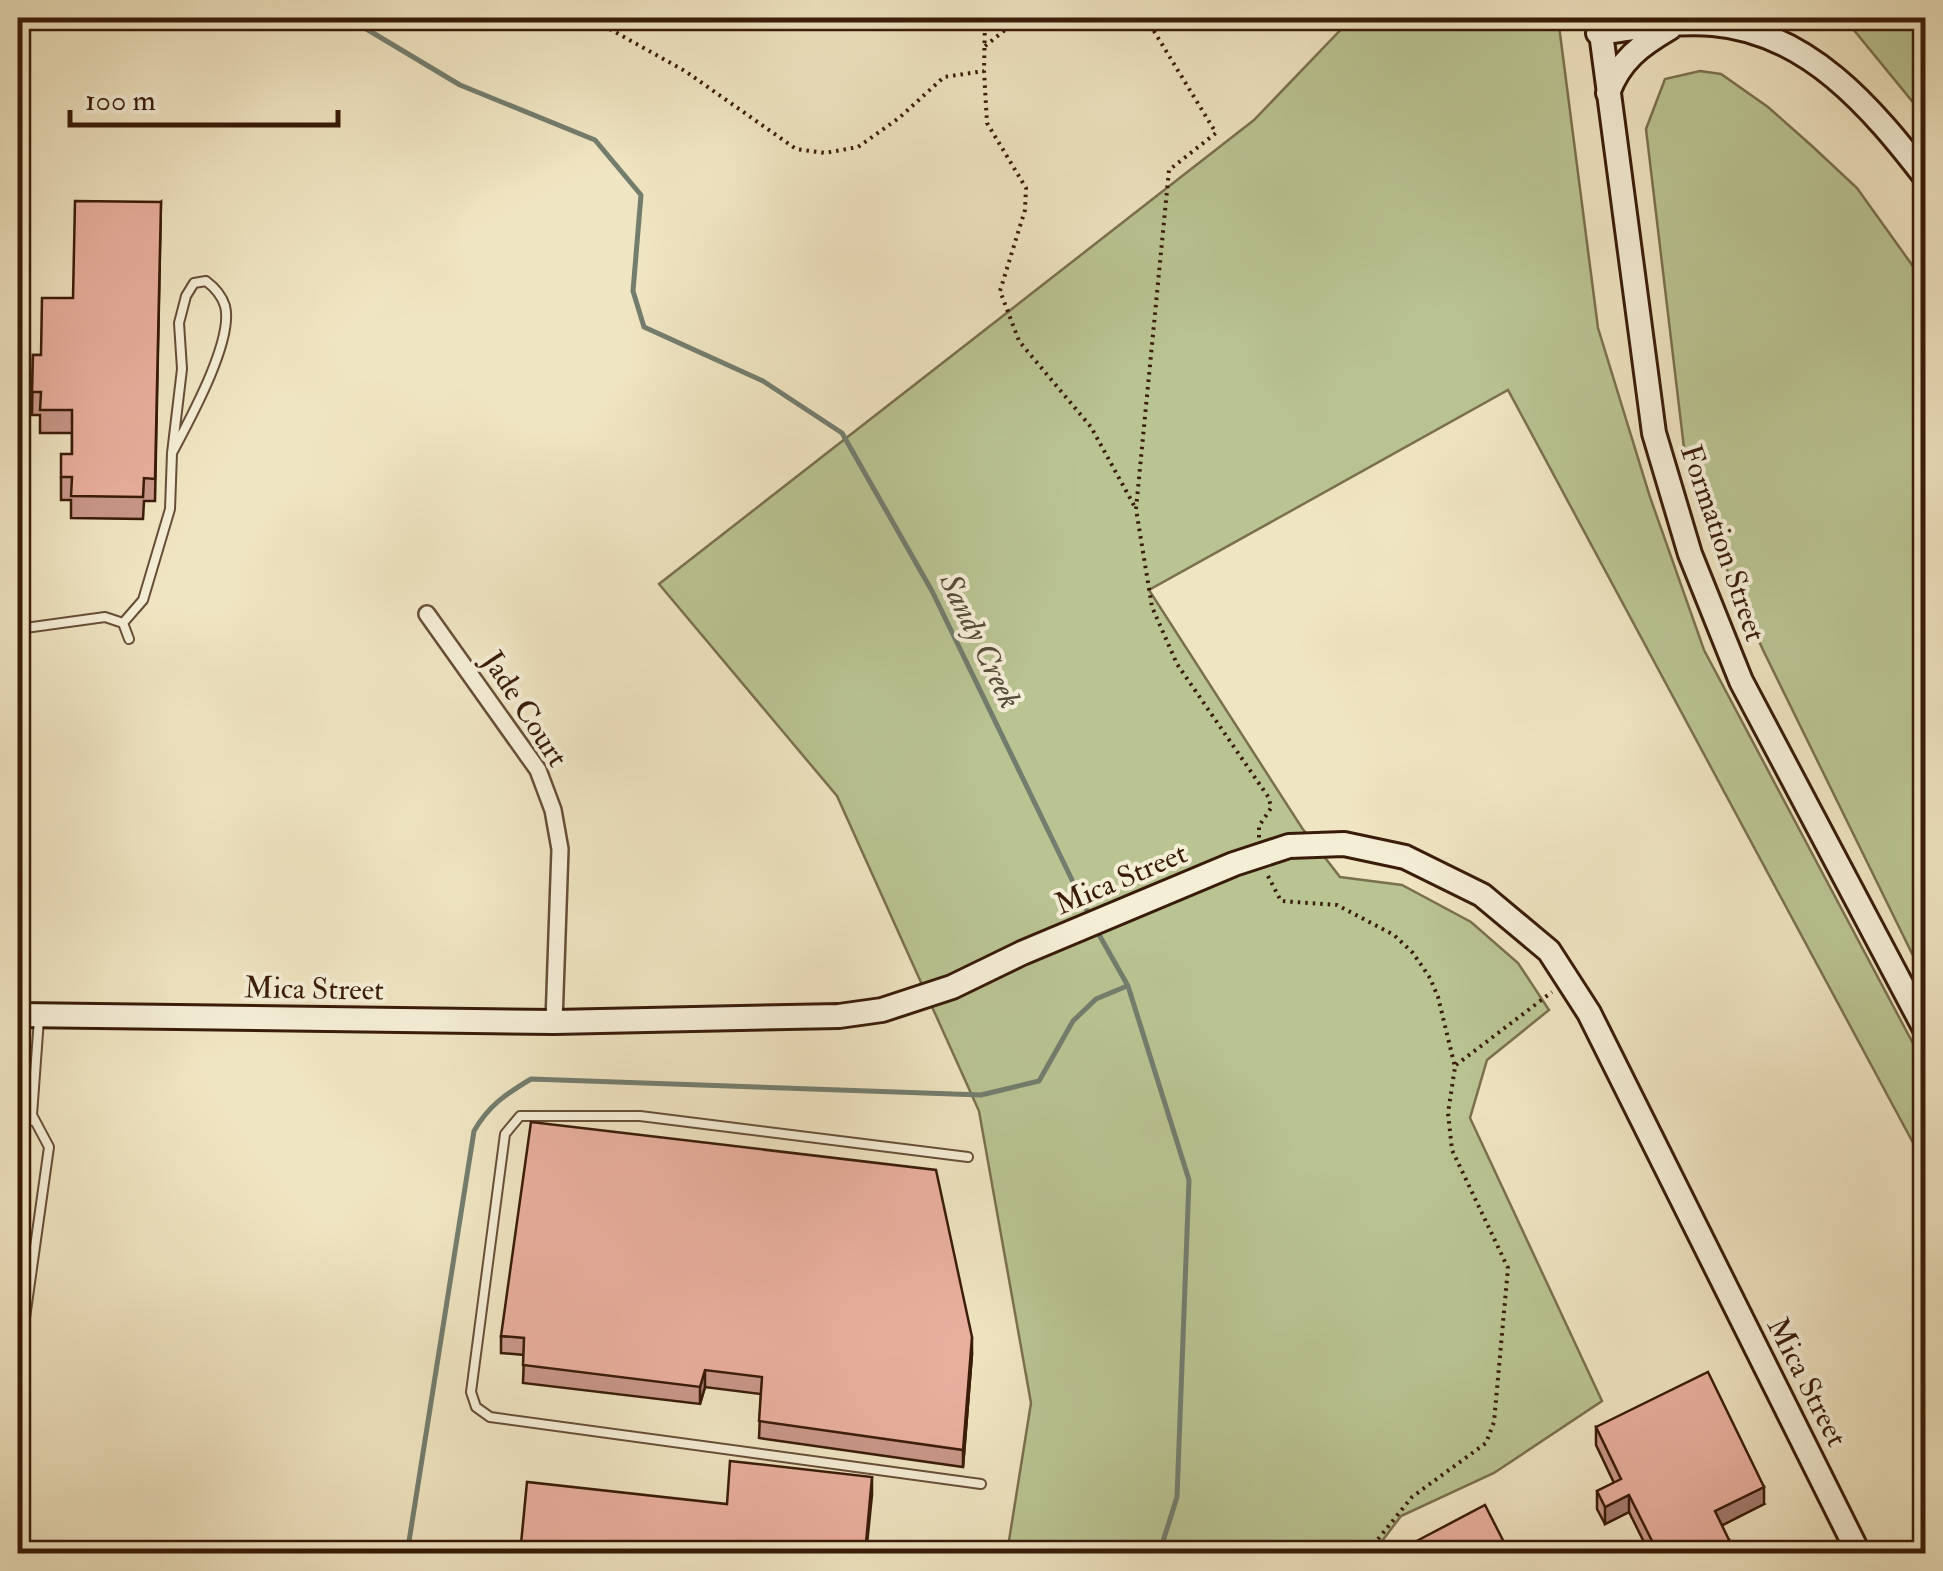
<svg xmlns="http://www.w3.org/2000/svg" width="1943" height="1571" font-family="'IM FELL Double Pica',serif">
  <rect width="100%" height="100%" fill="#f0e5c2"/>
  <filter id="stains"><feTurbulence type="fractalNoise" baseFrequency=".002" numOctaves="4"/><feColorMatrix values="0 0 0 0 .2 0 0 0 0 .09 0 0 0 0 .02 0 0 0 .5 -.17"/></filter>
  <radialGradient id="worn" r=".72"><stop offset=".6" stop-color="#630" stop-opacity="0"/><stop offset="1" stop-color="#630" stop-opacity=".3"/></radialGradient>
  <path fill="#bac493" stroke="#7a704e" stroke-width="2.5" d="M1352,18H1558L1598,328L1650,497L1704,650L1925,1066V1165L1508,390L1149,590L1302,828L1340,877L1402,885L1471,922L1518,963L1549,1010L1487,1060L1470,1118L1602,1401L1494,1473L1401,1516L1373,1553H1007L1031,1403L979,1111L837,796L659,584L1254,120Z
    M1844,18H1925V118V117Z
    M1700,71L1721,74L1768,107L1812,146L1857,188L1925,283V980L1763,650L1725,565L1684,448L1646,129L1665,79Z"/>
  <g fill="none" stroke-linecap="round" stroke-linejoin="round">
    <path stroke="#737d6e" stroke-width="5" d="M348,18L460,85L595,140L641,195L633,291L644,327L763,381L842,433L932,591L1090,917
      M1097,931L1128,986L1189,1180L1177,1497L1159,1554
      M18,1546L73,1554
      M407,1554L474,1131C489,1105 506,1094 531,1079L981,1095L1039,1081L1073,1021L1096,999L1127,986"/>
    <g stroke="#674e37" stroke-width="12">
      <path id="lane" d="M123,623L143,600L170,509L172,453L182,369L179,323L186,296L194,283L206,281C214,287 222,296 225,306C234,340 189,421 172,453
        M18,629L105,617L123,623L129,639
        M18,1119L34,1121
        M968,1157L640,1116H520L505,1134L471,1392L476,1407L490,1417L981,1484
        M18,1368L49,1147L32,1115L39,1019"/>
    </g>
    <g stroke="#674e37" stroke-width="20">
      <path id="street" d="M427,614L538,770L553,810L560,849L554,1022"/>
    </g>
    <g stroke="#391b09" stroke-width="28">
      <path id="secondary" d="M1599,18L1654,433L1690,554L1741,681L1926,1031
        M1598,33C1636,28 1675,21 1713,24C1808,32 1872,108 1926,178
        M1608,93C1620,60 1641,45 1670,28
        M18,1015L554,1022L839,1016L882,1010L952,987L1022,953L1234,864L1289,846L1344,844L1405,857L1482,895L1549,951L1589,1013L1859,1554"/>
    </g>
    <path stroke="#391b09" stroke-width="4" stroke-dasharray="2.5 5" stroke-linecap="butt" d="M590,18L685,71L796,149L825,153L858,147L899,118L944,77L984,71
      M985,18L984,71L987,123L1026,188L1025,210L1000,291L1019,341L1091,427L1136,509
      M1146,18L1216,133L1169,170L1136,509L1152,607L1177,664L1269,798L1271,808L1259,826V838
      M985,46L1020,18
      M1268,876L1281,901L1337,905L1394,935L1413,953L1430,978L1438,997L1455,1067L1448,1113L1452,1150L1508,1268L1494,1422L1486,1443L1412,1497L1366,1554
      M1456,1065L1552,992"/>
    <use href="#lane" stroke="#f5eed7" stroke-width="8"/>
    <use href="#street" stroke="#f5eed7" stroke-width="15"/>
    <use href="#secondary" stroke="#f5eed7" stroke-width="22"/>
  </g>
  <path fill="#c99789" stroke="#391b09" stroke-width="2.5" d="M161,202L155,501H144L143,519L71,518V500H61V477L72,454V433H40V415H32L33,355H41L73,298Z
    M501,1336L972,1354L963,1467L759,1438L761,1394L705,1387L700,1404L523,1383L524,1355L501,1353Z
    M1596,1427L1764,1504L1722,1525L1729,1554L1645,1544L1629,1512L1605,1524L1597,1509V1491L1614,1483L1596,1445Z"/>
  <path fill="#a47b6f" stroke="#391b09" stroke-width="2.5" d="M972,1337V1354L963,1467V1450Z
    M705,1370V1387L700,1404V1387Z
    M872,1477V1495L866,1554H865Z
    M1764,1487V1504L1715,1529V1511Z
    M1629,1495V1512L1605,1524V1507Z
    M1729,1540V1554H1702Z"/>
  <path fill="#eab09f" stroke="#391b09" stroke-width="2.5" d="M75,201L161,202L155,479L144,478L143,497L71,496L72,477H61V454H72V410H40L41,392H32L33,355H41L42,298H73Z
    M531,1122L936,1170L972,1337L963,1450L759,1421L762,1377L705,1370L700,1387L523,1365L524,1338L501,1336Z
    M1708,1372L1764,1487L1715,1511L1729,1540L1702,1554H1626L1652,1541L1629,1495L1605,1507L1597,1491L1621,1479L1596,1427Z
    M730,1461L872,1477L865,1554H520L527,1482L727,1504Z
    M1485,1505L1510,1554H1392Z"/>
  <g text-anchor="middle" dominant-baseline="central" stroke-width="8" stroke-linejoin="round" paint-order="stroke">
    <g font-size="30" fill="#391b09" stroke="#f5eed7">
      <text transform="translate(1723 543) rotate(71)">Formation Street</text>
      <text transform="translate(525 709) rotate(57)">Jade Court</text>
      <text transform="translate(1121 879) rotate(-23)">Mica Street</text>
      <text transform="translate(314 989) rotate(1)">Mica Street</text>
      <text transform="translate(1807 1382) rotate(63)">Mica Street</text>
    </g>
    <g font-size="32" font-style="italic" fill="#564c3b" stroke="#f5eed7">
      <text transform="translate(980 641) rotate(64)">Sandy Creek</text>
    </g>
  </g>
  <rect width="1943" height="1571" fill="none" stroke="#f0e5c2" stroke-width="60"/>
  <rect x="20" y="20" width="1903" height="1531" fill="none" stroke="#391b09" stroke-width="5"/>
  <rect x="30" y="30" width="1883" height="1511" fill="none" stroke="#391b09" stroke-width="2.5"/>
  <path d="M70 110v15h268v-15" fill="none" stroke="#391b09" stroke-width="5"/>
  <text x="85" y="110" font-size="30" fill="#391b09" stroke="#f5eed7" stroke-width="8" paint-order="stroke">100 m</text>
  <rect width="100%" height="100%" filter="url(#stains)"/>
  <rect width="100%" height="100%" fill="url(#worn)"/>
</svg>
